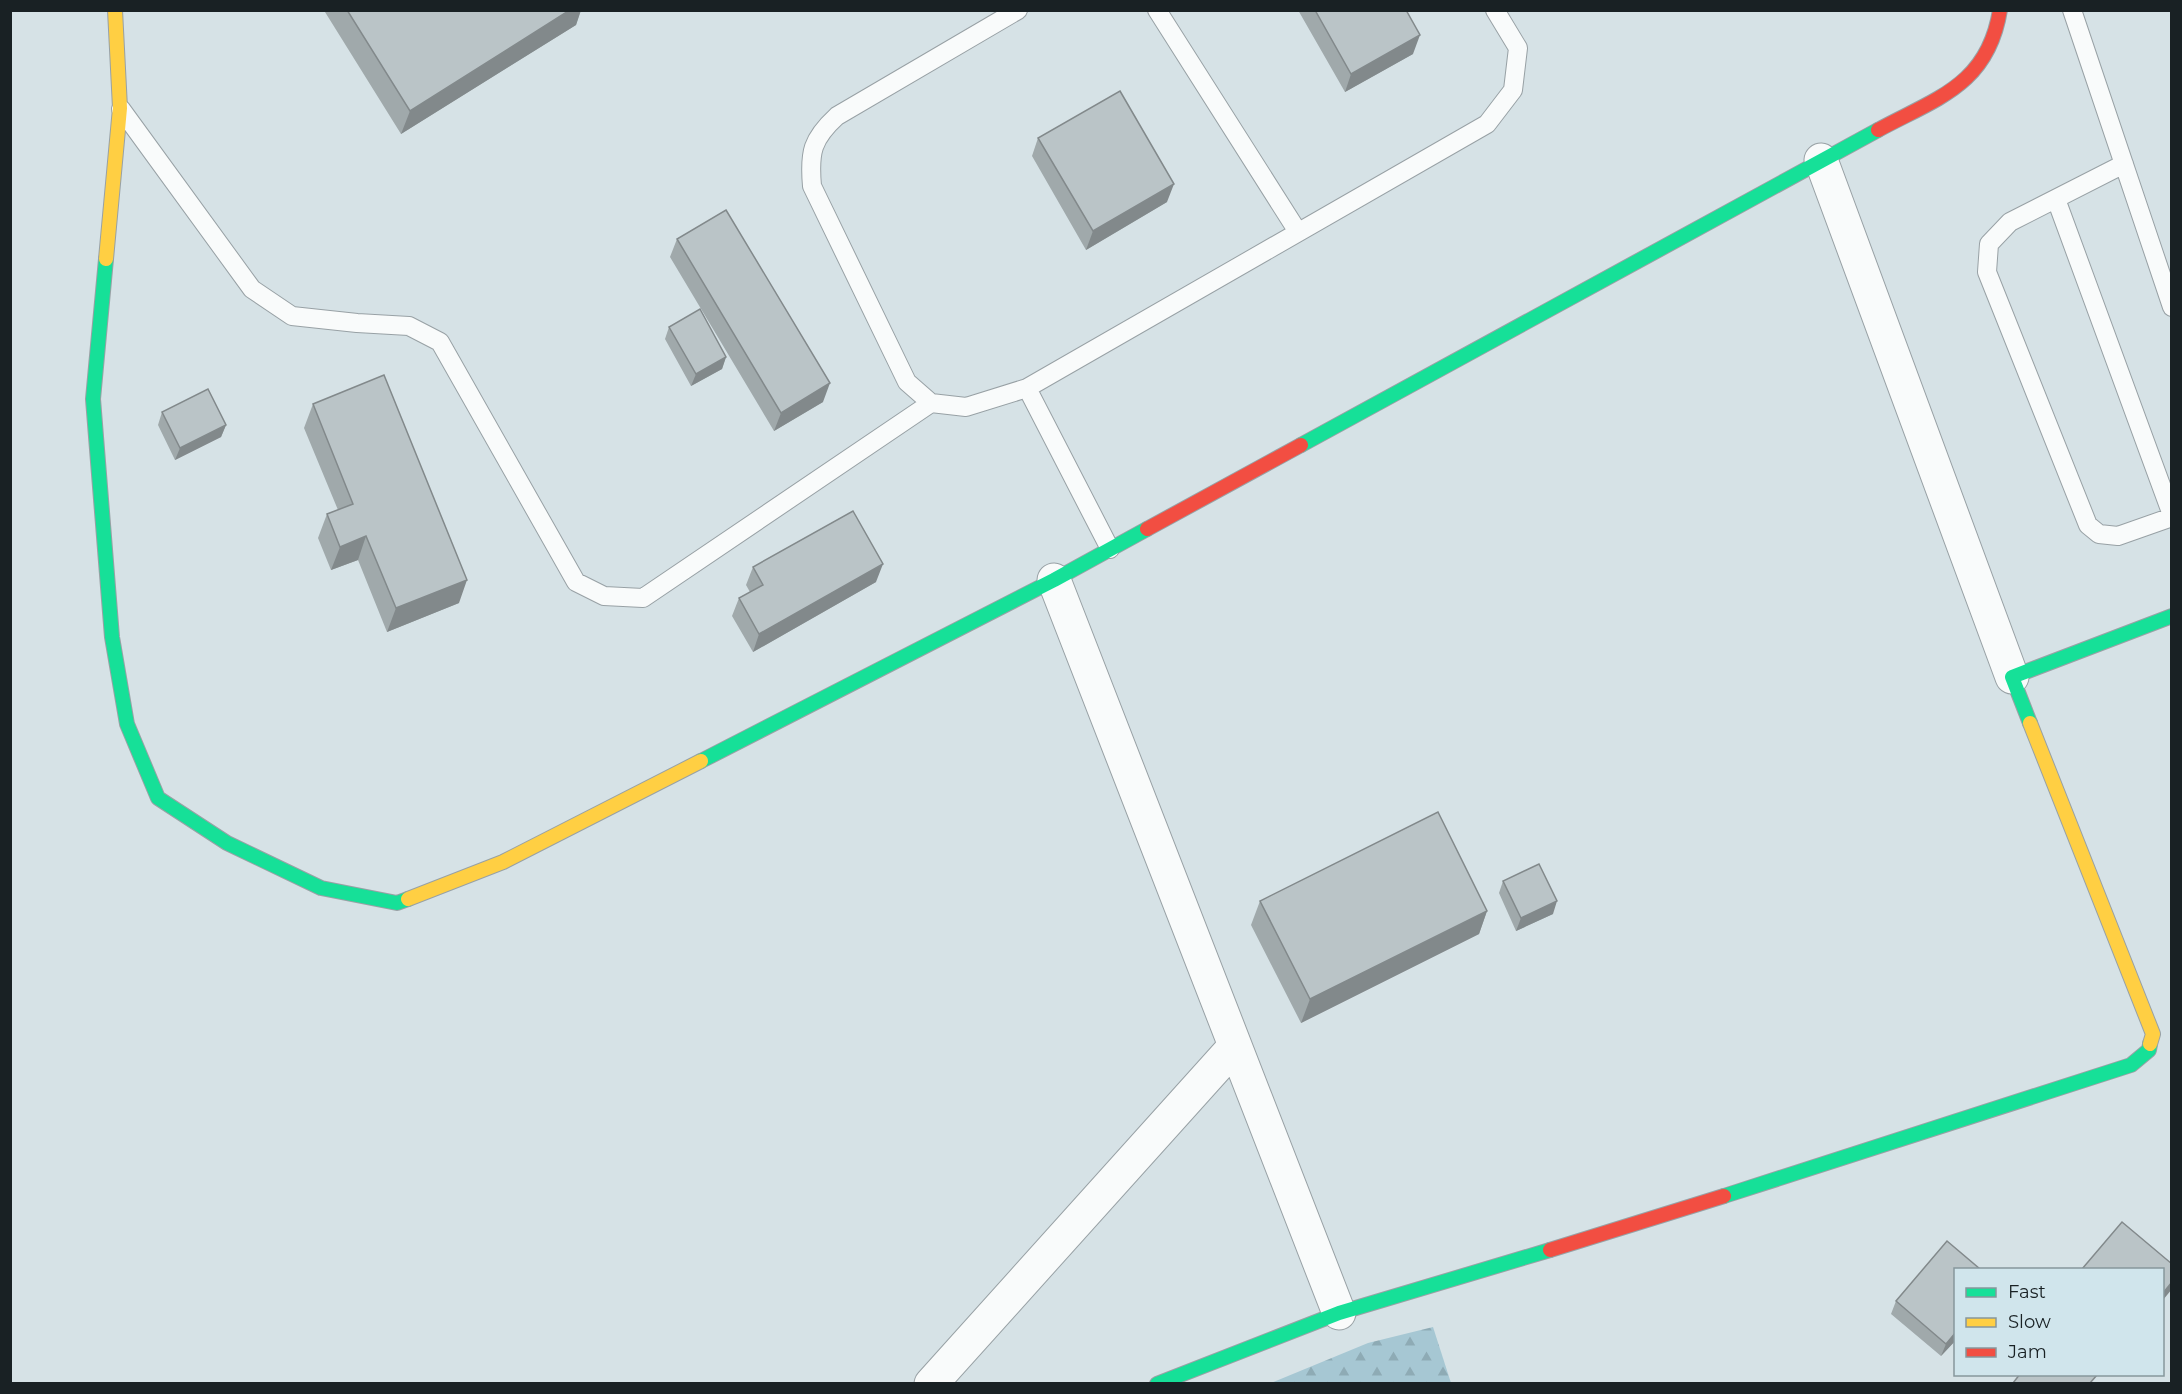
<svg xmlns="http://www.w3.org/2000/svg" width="2182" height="1394" font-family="Montserrat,sans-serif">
  <defs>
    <pattern id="forest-firs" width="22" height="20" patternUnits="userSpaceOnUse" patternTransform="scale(1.5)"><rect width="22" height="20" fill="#a6c7d3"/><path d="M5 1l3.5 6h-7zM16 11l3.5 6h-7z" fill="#8eabb5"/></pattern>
  </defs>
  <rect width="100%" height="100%" fill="#d6e2e6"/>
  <path fill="url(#forest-firs)" d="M1433,1327L1451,1383H1271L1368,1343Z"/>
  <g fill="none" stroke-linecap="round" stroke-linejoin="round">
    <g stroke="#98a1a5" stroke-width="20">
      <path id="lane" d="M1018,10L837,116C812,139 809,152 812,186L907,382L931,403L966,407L1027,388L1487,124L1513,90L1518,48L1495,10
        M1157,10L1298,232
        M2072,10L2172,307
        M121,109L252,289L292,316L357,323L409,326L440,342L576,582L604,596L643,598L931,403
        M2124,164L2010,222L1989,244L1987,272L2088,525L2099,534L2118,536L2172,517
        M2056,199L2172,515
        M1027,388L1110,549"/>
    </g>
    <g stroke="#98a1a5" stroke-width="35">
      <path id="street" d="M1821,160L2012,677
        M1054,580L1339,1313
        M931,1384L1235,1046"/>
    </g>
    <g stroke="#98a1a5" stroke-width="16">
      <path id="fast" d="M106,259L93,399L112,637L127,724L158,798L227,843L321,888L397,903L408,899
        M1301,445L1878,130
        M2030,723L2012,677L2172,616
        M701,761L1054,580L1147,529
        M1724,1196L2131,1065L2149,1050L2150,1044
        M1157,1384L1339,1313L1550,1250"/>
    </g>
    <g stroke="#98a1a5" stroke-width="16">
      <path id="slow" d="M106,259L120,108L115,10
        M2030,723L2153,1034L2150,1044
        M408,899L503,862L701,761"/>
    </g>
    <g stroke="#98a1a5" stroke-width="16">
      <path id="jam" d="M1878,130C1937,98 1988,85 2000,10
        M1147,529L1301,445
        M1550,1250L1724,1196"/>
    </g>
    <use href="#lane" stroke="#f9fbfb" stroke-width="18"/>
    <use href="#street" stroke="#f9fbfb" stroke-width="33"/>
    <use href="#fast" stroke="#16e098" stroke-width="14"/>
    <use href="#slow" stroke="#ffcf43" stroke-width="14"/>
    <use href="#jam" stroke="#f24e42" stroke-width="14"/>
  </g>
  <path fill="#a0a9ab" d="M326,10H581L576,25L401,134L325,12Z
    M1298,10H1406L1413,54L1345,92Z
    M1038,138L1167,202L1086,250L1032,156Z
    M677,239L823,402L774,431L670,257Z
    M669,327L726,357L722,369L691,386L665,339Z
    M313,404L459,603L387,632L358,560L331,570L318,538L327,514L338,510L304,428Z
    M162,412L226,425L221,437L175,460L158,425Z
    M753,567L876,582L753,652L732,616L739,598L750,592L746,585Z
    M1503,881L1553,914L1516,931L1499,893Z
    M1260,901L1487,911L1479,934L1301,1023L1251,925Z
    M1956,1269V1340L1941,1356L1891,1314L1896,1301Z"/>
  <path fill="#82898b" d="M570,10H581L576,25L401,134L410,111Z
    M1420,35L1413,54L1345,92L1351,74Z
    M1174,184L1167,202L1086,250L1093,231Z
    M726,357L722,369L691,386L696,374Z
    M830,383L823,402L774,431L781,413Z
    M226,425L221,437L175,460L180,448Z
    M366,536L358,560L331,570L340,547Z
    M883,564L876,582L753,652L759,634Z
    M467,580L459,603L387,632L396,608Z
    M1557,901L1553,914L1516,931L1521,918Z
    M1487,911L1479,934L1301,1023L1310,999Z
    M2172,1282V1289L2163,1300V1293Z
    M1956,1332V1340L1941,1356L1946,1344Z"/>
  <path fill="#bac4c7" stroke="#82898b" stroke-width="1.5" d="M347,10H570L410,111Z
    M1315,10H1406L1420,35L1351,74Z
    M1120,91L1174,184L1093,231L1038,138Z
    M726,210L830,383L781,413L677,239Z
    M700,309L726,357L696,374L669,327Z
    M384,375L467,580L396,608L366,536L340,547L327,514L353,504L313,404Z
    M208,389L226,425L180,448L162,412Z
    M853,511L883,564L759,634L739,598L763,585L753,567Z
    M1438,812L1487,911L1310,999L1260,901Z
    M1539,864L1557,901L1521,918L1503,881Z
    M2122,1222L2172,1264V1282L2163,1293V1269H2082Z
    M1947,1241L1980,1269H1956V1332L1946,1344L1896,1301Z
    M2020,1374H2096L2097,1375L2090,1383H2013Z"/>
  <rect width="2182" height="1394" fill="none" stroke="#192124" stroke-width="24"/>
  <rect x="1954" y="1268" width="210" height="108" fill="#d0e5ec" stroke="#87979c" stroke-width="1.5"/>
  <rect x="1966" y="1288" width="30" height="9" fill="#16e098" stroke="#87979c" stroke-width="1.5"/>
  <text x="2008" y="1298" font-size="18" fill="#192124">Fast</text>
  <rect x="1966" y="1318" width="30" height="9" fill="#ffcf43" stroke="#87979c" stroke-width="1.5"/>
  <text x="2008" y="1328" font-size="18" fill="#192124">Slow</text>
  <rect x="1966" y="1348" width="30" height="9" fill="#f24e42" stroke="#87979c" stroke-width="1.5"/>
  <text x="2008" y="1358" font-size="18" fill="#192124">Jam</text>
</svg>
